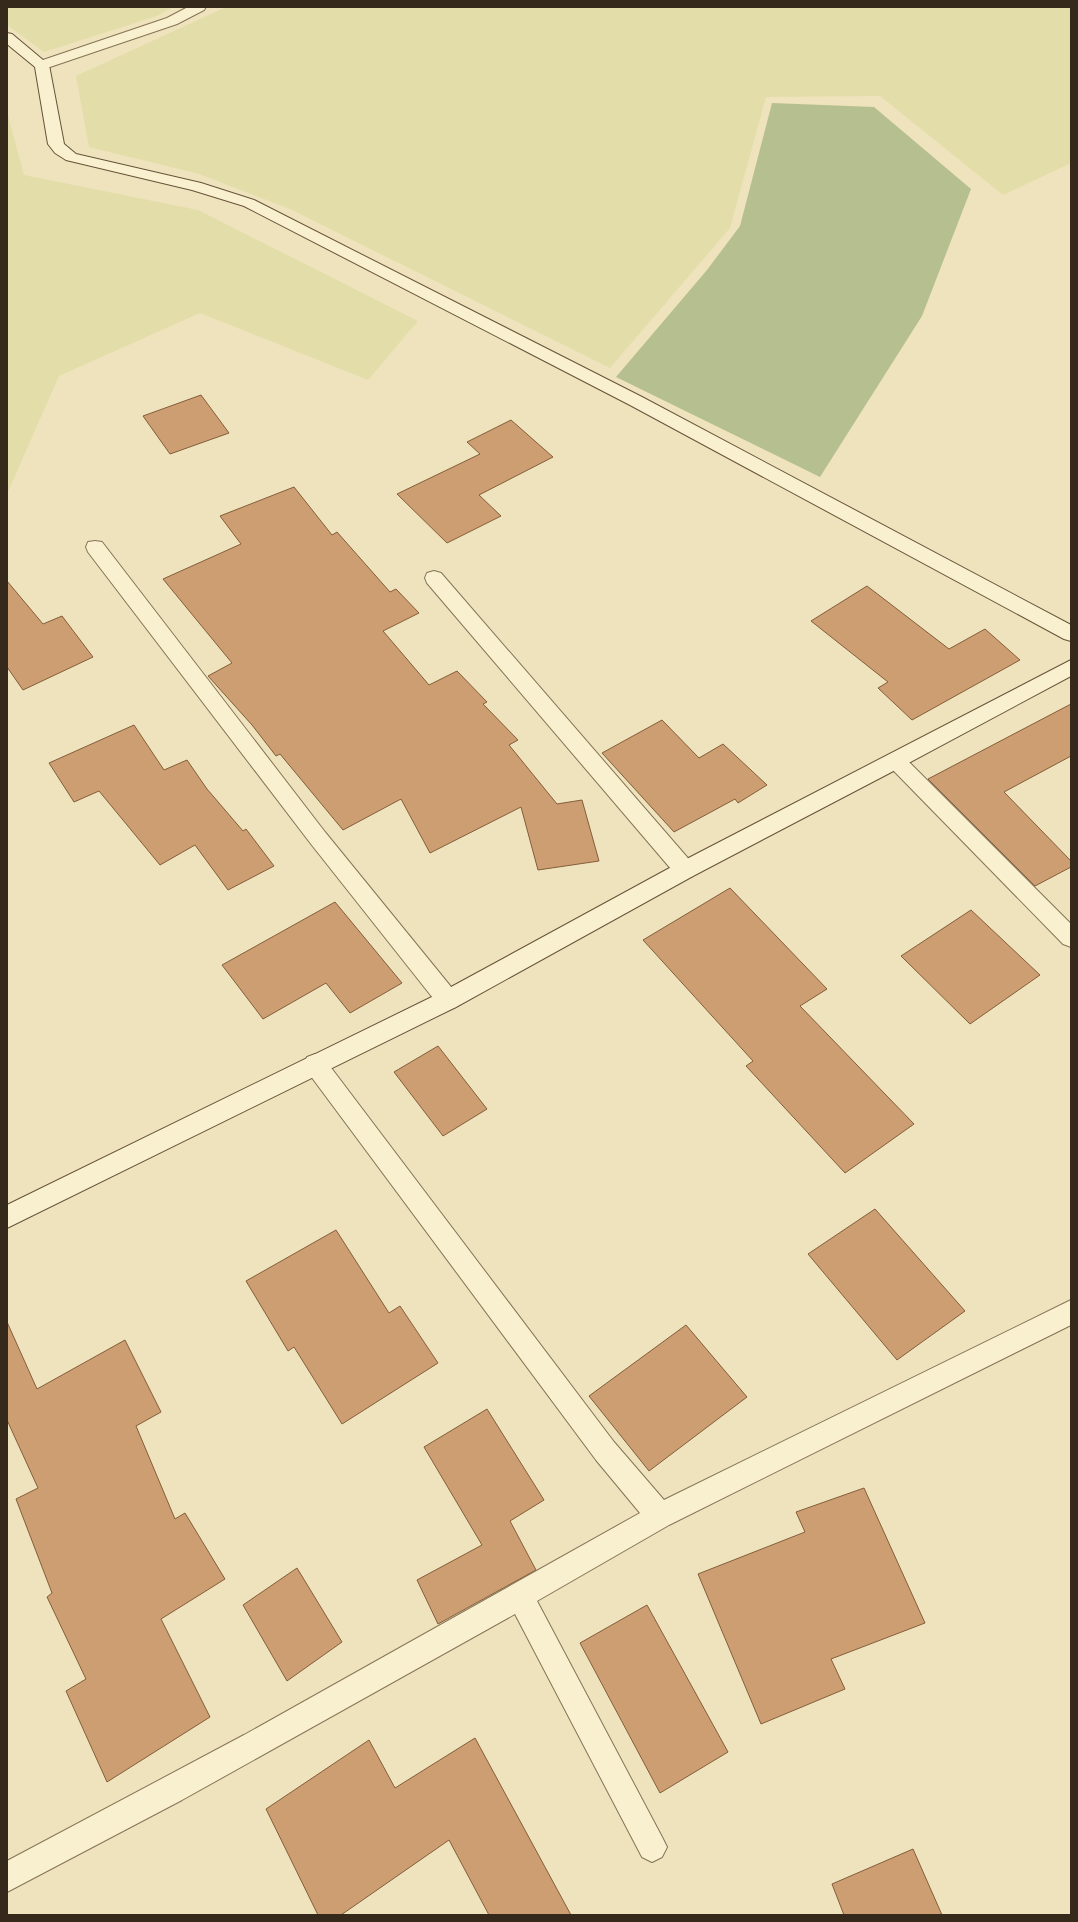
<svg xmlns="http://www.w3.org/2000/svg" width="1078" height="1922" font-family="Lora,serif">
  <rect width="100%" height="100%" fill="#eee3bc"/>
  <path fill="#e3dea9" d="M7,7H173L157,16L44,52L7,25Z
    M226,7H1071V163L1003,195L880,96L766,97L730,228L610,368L290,209L199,174L89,147L76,76Z
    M7,112L24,175L198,210L418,321L368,380L200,313L59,376L7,494Z"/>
  <path fill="#b6bf90" d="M772,103L874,107L971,189L922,316L820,477L616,377L707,270L740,226Z"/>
  <path fill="#cc9e71" stroke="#845e3b" d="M201,395L229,433L170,454L143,416Z
    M511,420L553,457L479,495L501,516L447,543L397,494L480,454L467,442Z
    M294,487L332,535L337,532L390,592L396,589L419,613L383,631L429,685L457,671L487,702L483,704L518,740L509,745L557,804L582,800L599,861L538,870L521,807L430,853L401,799L343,830L280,754L276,756L252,725L208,676L232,663L163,579L241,544L220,516Z
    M7,581L43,624L62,616L93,657L23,690L7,667Z
    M867,586L949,649L985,629L1020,660L912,720L878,688L888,682L811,621Z
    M1071,704V756L1004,792L1071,861V867L1035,886L928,779Z
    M662,720L699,758L723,744L767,785L738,803L735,799L674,832L602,753Z
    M134,725L164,770L187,760L207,789L243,831L246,829L274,866L228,890L195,845L160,865L99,791L74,802L49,763Z
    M730,888L827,989L800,1006L914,1124L845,1173L746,1066L753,1061L643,940Z
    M335,902L402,983L350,1013L326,983L263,1019L222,965Z
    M971,910L1040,975L970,1024L901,956Z
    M438,1046L487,1109L443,1136L394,1072Z
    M875,1209L965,1311L897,1360L808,1254Z
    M336,1230L389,1313L400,1306L438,1363L342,1424L294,1347L288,1351L246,1281Z
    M7,1322L37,1389L125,1340L161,1412L136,1426L175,1519L185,1513L225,1579L161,1619L210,1717L107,1782L66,1691L86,1679L47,1597L52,1593L16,1499L38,1488L7,1420Z
    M686,1325L747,1397L649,1471L589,1396Z
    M487,1409L544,1500L510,1521L536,1570L438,1624L417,1580L482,1545L424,1447Z
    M864,1488L925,1623L831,1659L845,1689L761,1724L698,1574L805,1532L796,1512Z
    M297,1568L342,1642L287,1681L243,1605Z
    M647,1605L728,1752L660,1793L580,1643Z
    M475,1738L571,1915H489L449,1840L341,1915H318L266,1809L369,1740L395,1788Z
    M913,1849L942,1915H844L832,1884Z"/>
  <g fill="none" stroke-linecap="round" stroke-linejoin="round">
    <g stroke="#857356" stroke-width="2">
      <path id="street" d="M188,7H206L204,10L177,24L47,68H37L35,65L37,62L167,18Z
        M95,541L102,542L325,832L456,993L459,1000L456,1007L448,1009L440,1007L311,844L88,552L86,547L88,542Z
        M434,571L441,573L693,864L696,870L693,876L685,878L677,876L427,583L425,578L427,573Z
        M896,753L903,756L1071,924V947L1063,944L889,766L886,761L889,756Z
        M315,1054L323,1057L614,1442L664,1500L1071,1300V1325L669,1525L537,1601L662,1837L667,1847L662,1857L652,1862L642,1857L515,1614L182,1800L7,1892V1861L244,1735L640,1513L596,1460L307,1071L304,1064L307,1057Z"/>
    </g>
    <g stroke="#665339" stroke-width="2">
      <path id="secondary" d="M7,33L12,34L49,65L64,144L76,154L201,183L254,200L642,397L1071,625V641L1064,639L630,405L244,206L192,190L66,160L55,153L48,144L35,67L7,44Z
        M1071,660V676L903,766L693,876L456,1007L7,1228V1205L440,993L677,864Z"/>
    </g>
    <use href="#street" fill="#f9f0cf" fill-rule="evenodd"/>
    <use href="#secondary" fill="#f9f0cf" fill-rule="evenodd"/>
  </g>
  <rect width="1078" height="1922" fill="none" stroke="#34291b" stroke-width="16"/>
</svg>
